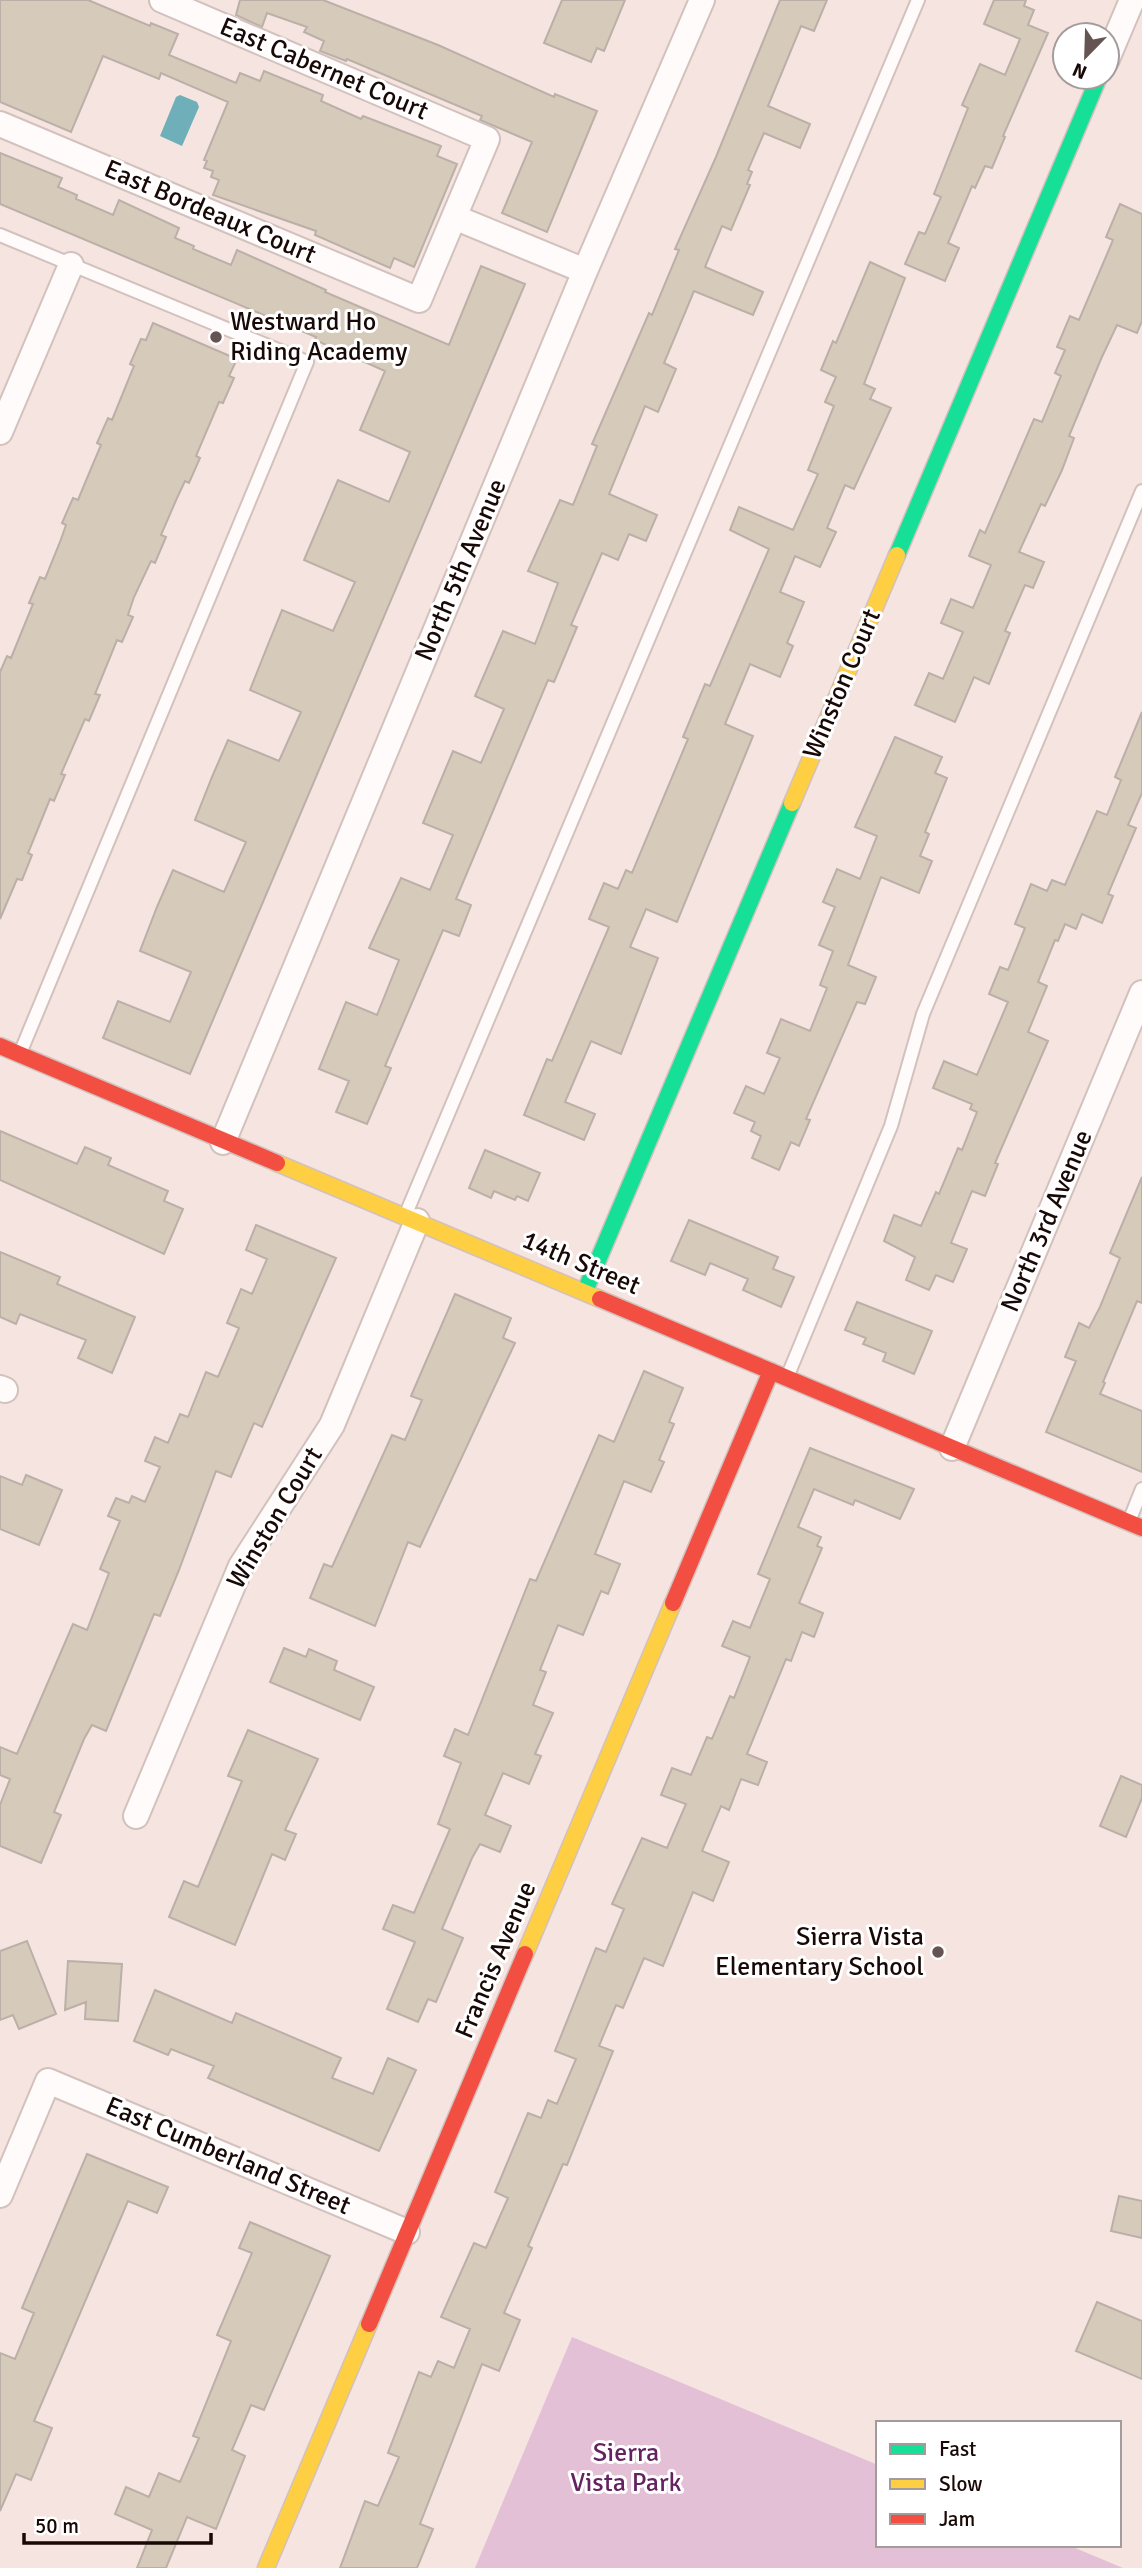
<svg xmlns="http://www.w3.org/2000/svg" width="1142" height="2568" font-family="Signika,sans-serif">
  <rect width="100%" height="100%" fill="#f5e4e0"/>
  <path fill="#e4c0d7" d="M572,2337L878,2465V2545H1068L1123,2568H475Z"/>
  <path fill="#6fafba" d="M180,95L197,102L199,107L182,146L160,136L176,97Z"/>
  <path fill="#d6cabb" stroke="#bab0a7" stroke-width="2" d="M0,0H88L150,26L151,23L178,34L169,55L236,83L240,73L260,81L264,71L323,95L321,101L361,119L363,116L441,146L437,156L457,164L414,267L394,258L390,268L315,235L316,231L213,195L219,180L211,177L213,171L204,168L207,161L204,160L228,102L161,73L159,79L103,56L71,132L0,102Z
    M240,0H323L438,45L554,97L555,94L597,111L547,232L502,213L532,142L480,120L482,116L347,59L346,61L320,51L324,41L304,32L307,27L267,13L262,27L236,15Z
    M562,0H625L604,51L597,48L591,62L544,43Z
    M780,0H827L814,31L801,26L768,106L810,124L800,148L764,133L748,170L752,172L747,184L750,185L731,230L722,226L705,267L763,292L753,315L694,291L664,363L676,369L658,412L645,406L609,494L657,515L646,541L629,534L618,560L602,553L571,625L577,627L554,682L548,680L456,899L471,905L459,936L443,930L385,1066L391,1068L367,1124L336,1112L349,1081L319,1069L346,1002L377,1015L399,960L369,948L401,878L430,890L453,835L423,823L453,751L481,763L504,709L475,696L503,631L535,644L558,583L528,571L560,500L573,505L597,446L592,444L649,313L652,315L679,250L675,249L716,157Z
    M994,0H1026L1024,6L1034,10L1028,25L1048,33L1003,136L1005,137L992,168L985,166L975,188L972,186L948,243L959,248L945,281L905,264L919,232L925,234L941,197L934,194L968,108L962,105L980,64L1005,75L1020,39L984,24Z
    M0,153L62,178L58,187L77,195L76,199L113,215L119,200L179,228L175,238L194,246L193,249L231,265L237,250L326,290L325,292L449,345L481,266L525,284L190,1074L103,1038L118,1001L170,1022L191,972L140,951L157,907L173,870L224,892L246,842L195,820L212,777L228,740L279,761L301,712L250,690L267,647L282,610L333,631L355,582L304,560L338,480L389,502L410,452L360,430L385,371L315,340L316,337L0,204Z
    M1120,204L1142,214V321L1137,333L1117,325L1101,359L1069,436L1074,438L1062,470L1045,506L1041,504L1019,552L1044,562L1033,588L1025,585L1005,631L1010,633L989,684L974,677L955,722L915,705L929,673L943,679L963,632L941,623L951,599L973,608L991,565L969,556L980,530L985,533L1034,419L1042,422L1061,376L1055,373L1065,350L1057,347L1070,316L1079,320L1113,240L1106,237Z
    M870,262L905,278L864,384L875,389L870,399L891,408L854,489L845,485L827,528L836,532L820,567L795,556L780,592L804,602L787,643L793,646L780,677L750,664L725,724L753,736L677,922L646,909L630,947L658,958L621,1054L591,1041L565,1102L595,1114L584,1140L524,1115L547,1059L552,1061L609,927L589,919L604,883L618,889L626,870L632,873L688,739L683,737L705,684L710,686L769,549L730,530L739,507L793,530L818,474L808,470L834,406L825,402L836,377L821,370L833,341L836,343Z
    M153,323L237,359L229,376L234,378L223,403L219,402L196,456L200,458L189,483L185,481L177,498L161,535L166,537L155,563L151,561L134,597L128,615L133,617L122,642L117,640L95,694L100,695L94,709L89,721L85,719L61,774L65,775L54,801L50,799L35,836L28,853L32,855L22,880L17,879L0,919V672L7,656L11,658L33,604L29,603L40,577L45,579L60,542L66,525L62,523L73,498L78,500L85,483L101,445L97,443L108,418L112,420L134,366L130,364L141,339L146,340Z
    M1142,712V793L1128,825L1136,828L1108,894L1113,896L1102,923L1082,914L1076,929L1065,924L1058,941L1055,940L1038,982L1047,986L1028,1032L1048,1041L995,1163L998,1164L985,1196L972,1191L951,1243L967,1249L953,1282L936,1275L929,1290L906,1280L915,1257L884,1241L894,1215L921,1226L936,1192L939,1194L958,1148L962,1150L977,1112L970,1109L972,1104L933,1088L944,1061L977,1075L1008,1002L989,994L1000,967L1008,970L1025,928L1015,924L1031,884L1047,891L1052,880L1065,885L1097,811L1107,815L1121,780L1115,777Z
    M895,737L942,757L935,773L947,778L925,832L929,834L920,856L932,861L919,893L881,877L848,965L876,977L865,1004L857,1002L806,1119L810,1120L799,1146L791,1142L779,1170L752,1158L761,1136L751,1131L755,1122L734,1113L746,1086L764,1094L780,1058L767,1053L781,1019L810,1031L827,988L820,985L833,951L819,945L835,907L823,902L837,869L860,879L877,836L855,827Z
    M0,1131L77,1164L85,1147L111,1158L108,1165L168,1191L164,1201L183,1209L164,1254L0,1180Z
    M485,1150L540,1173L528,1201L517,1196L515,1200L494,1191L491,1198L469,1188Z
    M1142,1177V1303L1137,1301L1103,1382L1105,1383L1100,1394L1142,1411V1472L1046,1432L1076,1361L1065,1357L1079,1323L1089,1328L1100,1307L1120,1258L1110,1253Z
    M689,1220L778,1257L773,1269L794,1277L781,1307L743,1290L748,1279L710,1263L705,1275L671,1261Z
    M256,1225L336,1258L262,1427L254,1423L231,1477L216,1471L179,1570L160,1616L154,1614L106,1731L92,1725L84,1739L54,1812L61,1815L41,1863L0,1846V1805L10,1779L0,1775V1747L17,1754L73,1624L87,1630L109,1573L100,1569L120,1521L108,1516L116,1498L129,1503L132,1496L145,1502L160,1467L145,1461L155,1437L168,1443L180,1414L188,1417L206,1372L218,1377L239,1328L227,1323L241,1289L252,1294L267,1259L246,1250Z
    M0,1252L60,1277L57,1284L135,1317L112,1373L78,1358L86,1340L20,1314L16,1324L0,1317Z
    M455,1294L511,1318L503,1338L515,1343L420,1547L408,1542L375,1626L310,1598L324,1564L332,1567L392,1435L405,1440L422,1400L411,1396Z
    M857,1302L932,1331L914,1374L883,1361L886,1353L863,1344L866,1338L845,1330Z
    M644,1371L683,1388L669,1422L674,1424L659,1460L664,1462L651,1492L624,1481L595,1554L620,1564L608,1594L601,1591L583,1635L558,1625L540,1670L546,1672L533,1705L553,1713L535,1754L541,1756L529,1784L503,1773L485,1815L511,1826L500,1852L480,1844L472,1858L442,1929L463,1938L436,2002L428,1999L418,2022L387,2009L415,1942L383,1929L393,1905L414,1913L450,1829L438,1824L461,1763L444,1756L455,1729L468,1735L530,1579L536,1581L599,1435L614,1442Z
    M810,1448L914,1489L900,1519L855,1500L853,1505L814,1489L798,1527L821,1537L817,1546L822,1548L799,1603L823,1613L814,1637L802,1632L791,1661L786,1659L747,1754L767,1762L758,1785L741,1779L729,1810L721,1806L702,1851L729,1862L713,1901L693,1892L663,1966L644,1958L623,2008L616,2005L599,2046L613,2051L567,2165L563,2164L528,2246L532,2248L504,2313L520,2320L499,2371L482,2364L420,2524L433,2529L417,2568H340L365,2501L378,2506L399,2457L388,2453L419,2372L431,2377L438,2361L454,2368L470,2329L441,2317L474,2243L486,2248L508,2198L495,2192L528,2113L541,2118L548,2100L557,2104L576,2059L555,2051L596,1948L606,1952L624,1909L612,1904L642,1838L667,1848L686,1804L661,1795L672,1768L691,1775L707,1737L712,1739L730,1696L734,1698L750,1657L722,1646L733,1621L750,1628L770,1579L758,1574Z
    M26,1475L62,1490L39,1545L0,1529V1476L22,1485Z
    M284,1648L306,1657L309,1649L337,1661L334,1670L374,1687L360,1720L270,1682Z
    M248,1730L318,1759L285,1830L296,1834L285,1860L272,1854L235,1945L169,1917L184,1881L198,1887L218,1839L242,1781L228,1776Z
    M1121,1776L1142,1785V1798L1126,1837L1100,1826Z
    M27,1941L56,2014L19,2029L13,2015L0,2020V1951Z
    M68,1961L122,1964L118,2021L85,2019L86,2002L65,2010Z
    M155,1990L232,2023L236,2013L341,2058L332,2078L373,2094L388,2058L416,2070L379,2151L208,2078L214,2066L171,2049L168,2055L134,2041Z
    M87,2154L168,2187L157,2213L128,2201L34,2421L52,2428L31,2480L16,2474L0,2511V2353L15,2359L34,2313L22,2308Z
    M1119,2196L1142,2201V2238L1111,2231Z
    M250,2222L330,2256L264,2410L251,2405L232,2450L245,2456L216,2529L187,2517L166,2568H137L152,2530L115,2514L126,2487L149,2497L159,2473L180,2482L199,2438L193,2436L231,2341L217,2335L252,2253L239,2248Z
    M1097,2302L1142,2321V2379L1076,2351Z"/>
  <g fill="none" stroke-linecap="round" stroke-linejoin="round">
    <g stroke="#d2c1bd" stroke-width="16">
      <path id="lane" d="M0,235L307,362L21,1051
        M405,1216L918,0
        M788,1375L891,1126L923,1014L1142,491
        M1130,1519L1142,1489"/>
    </g>
    <g stroke="#d2c1bd" stroke-width="28">
      <path id="street" d="M1107,59L1132,0
        M0,124L419,300L487,139L162,0
        M454,217L585,271
        M0,432L71,265
        M223,1142L585,271L702,0
        M0,1388L5,1390
        M952,1448L1142,993
        M136,1816L241,1566L332,1425L417,1221
        M0,2195L48,2081L407,2232"/>
    </g>
    <g stroke="#d2c1bd" stroke-width="19">
      <path id="fast" d="M897,555L1099,77
        M585,1291L792,803"/>
    </g>
    <g stroke="#d2c1bd" stroke-width="19">
      <path id="slow" d="M792,803L897,555
        M277,1163L600,1299
        M525,1954L673,1603
        M266,2568L369,2324"/>
    </g>
    <g stroke="#d2c1bd" stroke-width="19">
      <path id="jam" d="M0,1046L277,1163
        M600,1299L1142,1528
        M673,1603L771,1371
        M369,2324L525,1954"/>
    </g>
    <use href="#lane" stroke="#fefbfa" stroke-width="12"/>
    <use href="#street" stroke="#fefbfa" stroke-width="24"/>
    <use href="#fast" stroke="#16e098" stroke-width="16"/>
    <use href="#slow" stroke="#ffcf43" stroke-width="16"/>
    <use href="#jam" stroke="#f24e42" stroke-width="16"/>
  </g>
  <g fill="#655552" stroke="#fff" stroke-width="2.5">
    <circle cx="216" cy="337" r="7"/>
    <circle cx="938" cy="1952" r="7"/>
  </g>
  <g text-anchor="middle" dominant-baseline="central" stroke-width="6" stroke-linejoin="round" paint-order="stroke">
    <g font-size="26" fill="#180806" stroke="#fff">
      <text transform="translate(324 69) rotate(23)">East Cabernet Court</text>
      <text transform="translate(210 212) rotate(23)">East Bordeaux Court</text>
      <text transform="translate(461 570) rotate(-67)">North 5th Avenue</text>
      <text transform="translate(842 684) rotate(-67)">Winston Court</text>
      <text transform="translate(1047 1221) rotate(-67)">North 3rd Avenue</text>
      <text transform="translate(581 1263) rotate(23)">14th Street</text>
      <text transform="translate(275 1518) rotate(-59)">Winston Court</text>
      <text transform="translate(496 1960) rotate(-67)">Francis Avenue</text>
      <text transform="translate(228 2156) rotate(23)">East Cumberland Street</text>
    </g>
    <g font-size="26" fill="#180806" stroke="#fff" text-anchor="start">
      <text x="230" y="322">Westward Ho<tspan x="230" dy="30">Riding Academy</tspan></text>
      <text x="924" y="1937" text-anchor="end">Sierra Vista<tspan x="924" dy="30">Elementary School</tspan></text>
    </g>
    <g font-size="26" fill="#642360" stroke="#fff">
      <text x="626" y="2453">Sierra<tspan x="626" dy="30">Vista Park</tspan></text>
    </g>
  </g>
  <rect x="876" y="2421" width="245" height="126" fill="#ffffff" stroke="#a39c9b" stroke-width="2"/>
  <rect x="890" y="2444" width="35" height="10" fill="#16e098" stroke="#a39c9b" stroke-width="2"/>
  <text x="939" y="2456" font-size="21" fill="#180806">Fast</text>
  <rect x="890" y="2479" width="35" height="10" fill="#ffcf43" stroke="#a39c9b" stroke-width="2"/>
  <text x="939" y="2491" font-size="21" fill="#180806">Slow</text>
  <rect x="890" y="2514" width="35" height="10" fill="#f24e42" stroke="#a39c9b" stroke-width="2"/>
  <text x="939" y="2526" font-size="21" fill="#180806">Jam</text>
  <g transform="translate(1086 56) rotate(203)"><circle r="33" fill="#ffffff" stroke="#a39c9b" stroke-width="2"/>
  <path d="M0-5L12 26L0 18L-12 26Z" fill="#655552"/>
  <text y="-10" font-size="19" font-weight="bold" text-anchor="middle" fill="#180806">N</text>
  </g>
  <path d="M24 2533v10h187v-10" fill="none" stroke="#180806" stroke-width="3.5"/>
  <text x="35" y="2533" font-size="21" fill="#180806" stroke="#ffffff" stroke-width="5" paint-order="stroke">50 m</text>
</svg>
